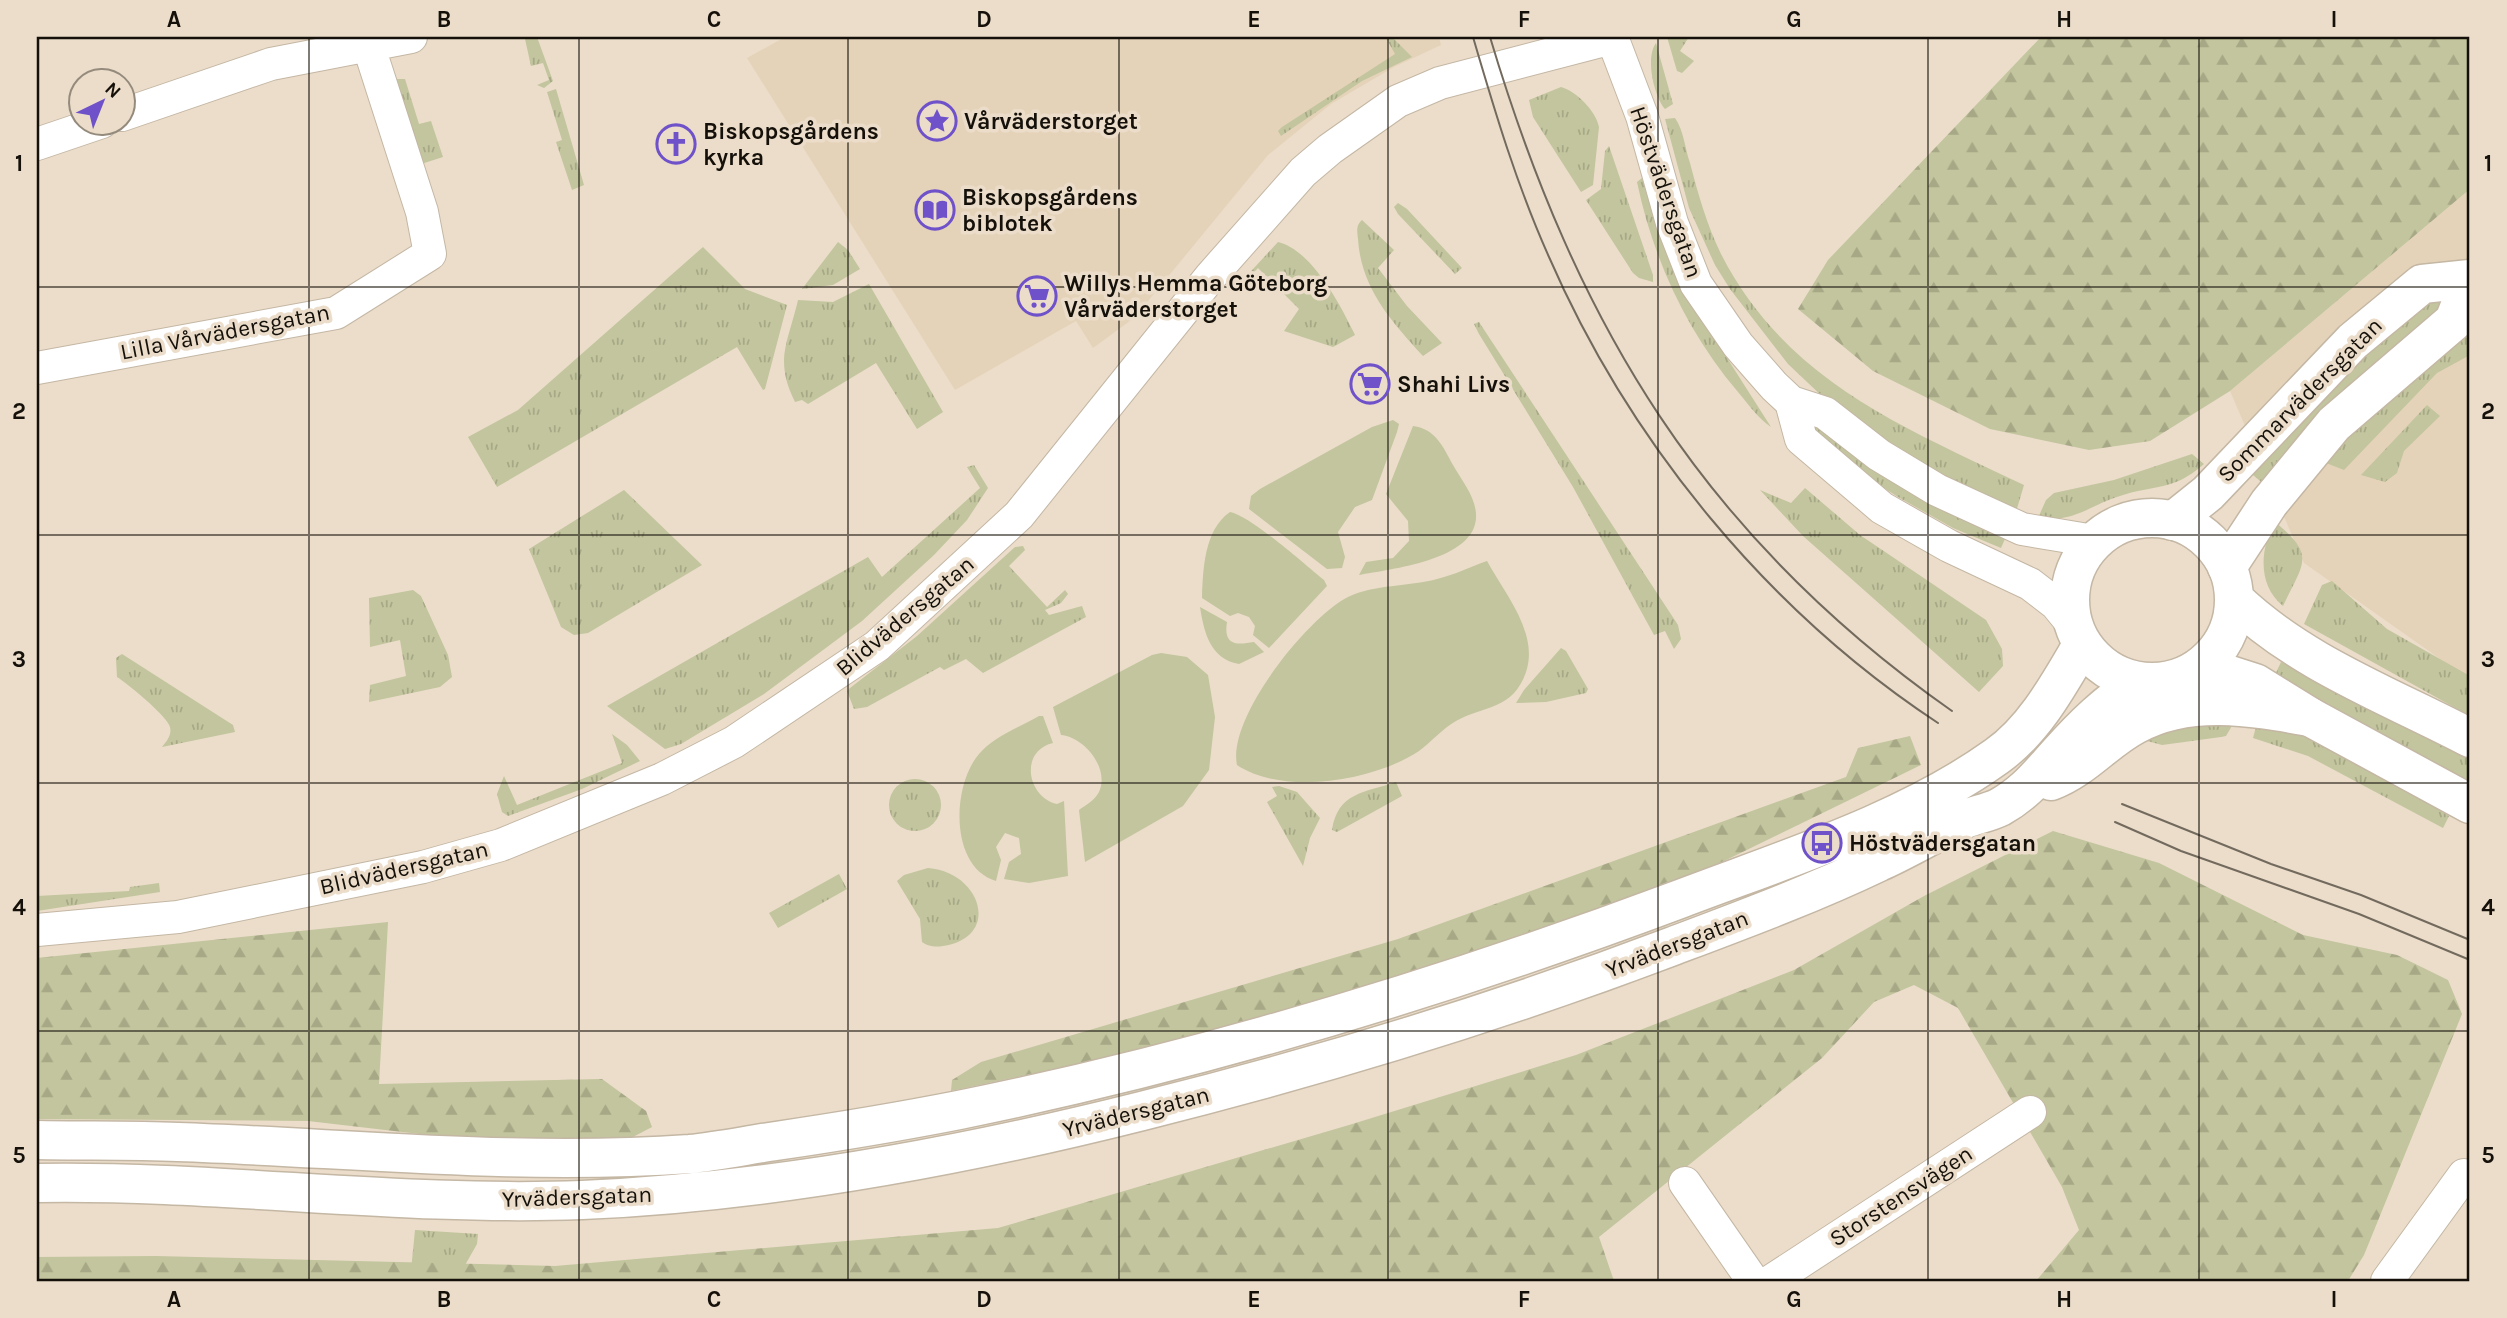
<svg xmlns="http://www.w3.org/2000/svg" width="2507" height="1318" font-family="Karla,sans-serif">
  <defs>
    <pattern id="grass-tufts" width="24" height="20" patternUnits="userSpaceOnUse" patternTransform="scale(1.75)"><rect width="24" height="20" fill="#c2c59d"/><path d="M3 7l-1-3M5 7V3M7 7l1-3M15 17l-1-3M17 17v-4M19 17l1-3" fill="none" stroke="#a6a886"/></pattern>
    <pattern id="forest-firs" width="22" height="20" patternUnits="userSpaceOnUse" patternTransform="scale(1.75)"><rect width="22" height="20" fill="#c2c59d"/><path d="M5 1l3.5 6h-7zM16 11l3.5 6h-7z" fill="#a6a886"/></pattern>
  </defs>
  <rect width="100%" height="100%" fill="#ebddca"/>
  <path fill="#e5d3b9" d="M785,37H1439L1441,45L1394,67L1331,104L1268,155L1134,318L1093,348L1076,321L955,390L747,58Z
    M2470,189V680L2304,563L2230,391Z"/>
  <path fill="url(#grass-tufts)" d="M537,37L553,81L544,88L537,85L549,80L543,63L531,66L525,39Z
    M1392,37L1412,57L1362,81L1281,136L1278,131L1282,127L1395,54L1386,38Z
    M1667,37H1689L1680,51L1694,61L1682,73L1677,71Z
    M1656,43L1673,104L1665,109C1654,96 1645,58 1656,43Z
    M389,57L396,79H405L419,124L431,121L443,157L418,165L386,64Z
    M1561,87C1576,91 1596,111 1599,127L1593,185L1581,192L1533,117L1529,100Z
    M556,89L584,185L572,190L556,142L562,140L547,92Z
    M1675,118C1684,131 1685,149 1690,163C1698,194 1707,225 1721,254C1786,381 1903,427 2024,485L2015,515L1961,492L1825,399L1788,364L1730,289L1715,265L1689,208L1665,119Z
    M1609,146L1653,275V282L1639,278L1633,273L1586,200L1601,189L1605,151Z
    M1642,178L1683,289L1771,427C1758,418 1748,404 1738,392C1687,332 1653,259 1637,182Z
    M1398,203L1407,209L1462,268L1455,274L1398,214L1394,207Z
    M1362,220L1394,250L1378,268L1407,306L1442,343L1423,356C1391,321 1361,288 1358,239C1357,231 1356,225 1362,220Z
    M838,242L848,250L860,269L833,285L802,289Z
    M1278,242C1312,250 1341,306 1355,335L1333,347L1284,331L1299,309L1258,268L1245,282L1242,281Z
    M703,247L745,289L787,305L765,389L763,390L737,347L497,487L468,437L518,410Z
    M869,284L943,412L917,429L876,363L808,404L802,400L795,402C774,360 788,343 798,300L833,302Z
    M2449,296H2454L2266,486L2253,475L2319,397L2423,304Z
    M1479,322L1678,625L1681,639L1674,649L1665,631L1654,635L1573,487L1479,334L1474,324Z
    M2470,326V355L2437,373L2344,470L2326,463L2325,450Z
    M2427,405L2440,416L2404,451L2397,473L2385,482L2361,475Z
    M1809,409L2008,532L2001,548L1953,528L1898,497L1867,477L1800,419Z
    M2192,454L2204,464C2172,492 2155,484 2120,496C2088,506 2074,523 2038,518L2046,500L2054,493L2114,480Z
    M974,465L988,488L967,520L934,555L862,621L764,694L681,744L665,749L607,706L868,557L882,577L980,488L967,467Z
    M1805,488L1860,535L1986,620L2002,649L2003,666L1979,692L1803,536L1760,490L1791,503Z
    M624,490L702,565L588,633L574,635L561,627L529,549Z
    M2275,522C2317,556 2303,563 2283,606C2257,585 2260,548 2275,522Z
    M1023,546L1025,550L1009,566L1047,607L1065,590L1068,594L1061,603L1045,610L1049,615L1082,606L1086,617L983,673L966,659L944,670L940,667L867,707L854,709L847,691L850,688L917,636L1015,547Z
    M2332,581L2387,629L2470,676V716L2304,624L2322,585Z
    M413,590L421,596L448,655L452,677L440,687L369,702L370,685L406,676L400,640L370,647L369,598Z
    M1561,648L1566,651L1588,689L1586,693L1546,702L1516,703L1524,690Z
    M122,654L233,725L235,732L162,747C167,741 172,735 170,727C167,716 128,684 117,677L116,658Z
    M2281,662L2470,759V784L2274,677Z
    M2236,719L2226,736L2221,737L2162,745L2140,739L2142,735Z
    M2257,723C2327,737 2388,780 2449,816L2443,828L2308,756L2253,738Z
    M612,734L627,745L640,761L582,789L508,816L502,812L497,794L504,776L517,805L622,763Z
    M889 805a26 26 0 1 1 52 0a26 26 0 1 1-52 0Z
    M1396,782L1402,796L1337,832L1332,830C1338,792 1364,793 1396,782Z
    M1279,786L1297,792L1320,818L1310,838L1303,866L1267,802L1277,796L1272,787Z
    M928,868C981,872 1002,937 943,946C935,947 929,947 922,942L920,919L897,881L904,875Z
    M839,874L847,889L778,928L769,913Z
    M159,883L160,892L37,911V896L129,891L130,887Z
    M415,1230L478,1234L477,1244L456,1281H410Z"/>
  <path fill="url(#forest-firs)" d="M2041,37H2470V189L2230,391L2150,441L2089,450L1990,429L1873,371L1798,309L1828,260Z
    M1910,736L1921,765L1722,862L1494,947L1319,1003L1074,1065L951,1091L952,1080L981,1062L1398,939L1846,777L1858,748Z
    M2053,831L2159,863L2303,935L2397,955L2448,980L2462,1014L2364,1255L2348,1281H2036L2079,1230L2062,1187L1958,1008L1914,985L1874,1002L1822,1058L1599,1237L1614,1281H37V1257L156,1256L555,1266L998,1228L1349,1125L1576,1055L1794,970L1924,896Z
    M388,922L379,1084L602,1079L646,1111L652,1127L631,1138L531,1147L308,1121L37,1119V958Z"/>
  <path fill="#c2c59d" d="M1393,420L1399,424L1397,432L1372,500L1355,507L1338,532L1345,557L1342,568L1327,569L1249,509L1251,496L1260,489L1372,427Z
    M1413,426C1436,429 1443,447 1453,465C1462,481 1475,496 1476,514C1479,560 1390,569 1359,575L1366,562L1393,558L1409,541L1408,521L1386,494Z
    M1230,512C1251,516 1305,565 1324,580L1327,586L1269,648L1253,635L1255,626L1249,617L1238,613L1230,616L1202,598C1203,570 1204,530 1230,512Z
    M1487,561C1505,594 1539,633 1526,672C1513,710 1485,705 1456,721C1442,729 1431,742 1419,751C1374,781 1283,796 1237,765C1227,718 1307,618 1348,597C1375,584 1408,587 1437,579C1454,575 1470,567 1487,561Z
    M1200,607L1227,622C1223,646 1237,645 1254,642L1264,652L1239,664C1210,659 1204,632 1200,607Z
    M1161,653L1187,657L1208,675L1215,717L1209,770L1183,806L1085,862L1079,810C1086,805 1095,800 1099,792C1110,768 1084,737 1061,735L1053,707L1152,655Z
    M1039,716H1043L1053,743C1019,751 1027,797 1057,804L1064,801L1068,876L1029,883L1004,879L1009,862L1021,854L1019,838L1005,833L996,847L1001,860L996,881C949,867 952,785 979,754C993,737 1020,727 1039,716Z"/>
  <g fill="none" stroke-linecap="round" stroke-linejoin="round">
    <g stroke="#c4b7a4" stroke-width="34">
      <path id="minor" d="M1612,37L1642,116L1672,223L1696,284L1738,345L1774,386L1791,402L1825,413L1879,455L1937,490L2022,529L2094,541
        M122,115L271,64L411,37
        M37,144L102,122
        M37,368L336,313L430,254L422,212L368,44
        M1791,402L1801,439L1882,508L1949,546L2030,584L2056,604L2074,626
        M37,930L178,917L423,867L501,845L662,779L734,742L877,646L1019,515L1211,276L1303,172L1330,149L1398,101L1440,83L1612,38
        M1685,1183L1753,1281
        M1771,1281L2030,1112
        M2387,1281L2464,1175L2470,1180"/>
    </g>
    <g stroke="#c4b7a4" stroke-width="41">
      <path id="tertiary" d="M2173,521L2208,493L2353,341L2422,284L2470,279
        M2227,567L2269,503L2334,424L2454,321L2470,280
        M2051,781C2083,769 2105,741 2135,725C2189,695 2253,707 2310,717
        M37,1140C84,1141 131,1140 178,1142C349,1148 519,1166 690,1154C719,1151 748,1145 776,1141C837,1132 898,1122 959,1110C1205,1060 1445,987 1680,899C1785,859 1905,822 1997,756C2035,729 2059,684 2082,645
        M37,1183C219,1180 400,1207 582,1200C771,1192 959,1157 1142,1111C1322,1066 1499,1012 1673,946C1742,920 1812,894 1879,862C1906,850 1932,834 1959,822C1972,815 1986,814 2000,807C2025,793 2038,776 2057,755C2082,727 2108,701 2140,682"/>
    </g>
    <g stroke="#c4b7a4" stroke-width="41">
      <path id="secondary" d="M2070 600a82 82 0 1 1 164 0a82 82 0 1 1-164 0Z
        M2234,599C2300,663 2390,696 2470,738
        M2192,672L2227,674L2255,683L2310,717L2470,804"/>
    </g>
    <use href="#minor" stroke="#fff" stroke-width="32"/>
    <use href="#tertiary" stroke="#fff" stroke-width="38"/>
    <use href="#secondary" stroke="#fff" stroke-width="38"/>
    <path stroke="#736a5e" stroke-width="2" d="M1473,37C1495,112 1517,186 1549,257C1630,443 1768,611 1938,723
      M1490,37C1576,325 1703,536 1952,711
      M2122,804L2271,864L2361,895L2470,940
      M2115,822L2181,851L2359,914L2470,960"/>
  </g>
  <path fill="none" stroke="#15110a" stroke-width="2" stroke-opacity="0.55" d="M309,37V1281M579,37V1281M848,37V1281M1119,37V1281M1388,37V1281M1658,37V1281M1928,37V1281M2199,37V1281M37,287H2470M37,535H2470M37,783H2470M37,1031H2470"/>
  <defs>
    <g id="sight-ring" transform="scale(2.0125)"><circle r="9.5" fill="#ebddca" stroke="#6f51ca" stroke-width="1.5"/><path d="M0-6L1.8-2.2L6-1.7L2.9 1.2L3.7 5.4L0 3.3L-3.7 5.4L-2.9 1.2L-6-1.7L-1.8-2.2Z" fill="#6f51ca"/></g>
    <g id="church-ring" transform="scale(2.0125)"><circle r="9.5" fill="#ebddca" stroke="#6f51ca" stroke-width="1.5"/><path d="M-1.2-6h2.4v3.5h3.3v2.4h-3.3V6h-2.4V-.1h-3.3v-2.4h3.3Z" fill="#6f51ca"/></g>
    <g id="library-ring" transform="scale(2.0125)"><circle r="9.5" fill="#ebddca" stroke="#6f51ca" stroke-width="1.5"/><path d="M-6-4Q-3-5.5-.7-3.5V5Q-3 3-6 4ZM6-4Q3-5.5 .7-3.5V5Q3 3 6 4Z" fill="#6f51ca"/></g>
    <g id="supermarket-ring" transform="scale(2.0125)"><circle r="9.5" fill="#ebddca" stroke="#6f51ca" stroke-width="1.5"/><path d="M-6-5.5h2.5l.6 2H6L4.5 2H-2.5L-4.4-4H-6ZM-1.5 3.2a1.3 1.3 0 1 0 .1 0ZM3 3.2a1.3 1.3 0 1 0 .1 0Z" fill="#6f51ca"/></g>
    <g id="bus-ring" transform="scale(2.0125)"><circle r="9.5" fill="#ebddca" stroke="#6f51ca" stroke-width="1.5"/><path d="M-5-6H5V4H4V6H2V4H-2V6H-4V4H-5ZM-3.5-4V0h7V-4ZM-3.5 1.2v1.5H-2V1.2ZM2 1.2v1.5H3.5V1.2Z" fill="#6f51ca"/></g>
  </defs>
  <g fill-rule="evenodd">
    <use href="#sight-ring" x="937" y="121"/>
    <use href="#church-ring" x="676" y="144"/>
    <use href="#library-ring" x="935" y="210"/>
    <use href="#supermarket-ring" x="1037" y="296"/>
    <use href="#supermarket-ring" x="1370" y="384"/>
    <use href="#bus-ring" x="1822" y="843"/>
  </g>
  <g text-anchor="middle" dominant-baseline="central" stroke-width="7" stroke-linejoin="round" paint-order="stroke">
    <g font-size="23" font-weight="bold" fill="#15110a" stroke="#ebddca" text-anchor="start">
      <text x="964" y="121">Vårväderstorget</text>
      <text x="703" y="131">Biskopsgårdens<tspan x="703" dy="26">kyrka</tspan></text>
      <text x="962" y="197">Biskopsgårdens<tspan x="962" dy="26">biblotek</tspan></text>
      <text x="1064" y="283">Willys Hemma Göteborg<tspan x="1064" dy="26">Vårväderstorget</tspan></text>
      <text x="1397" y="384">Shahi Livs</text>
      <text x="1849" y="843">Höstvädersgatan</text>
    </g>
    <g font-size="23" fill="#15110a" stroke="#ebddca">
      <text transform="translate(1666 192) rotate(71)">Höstvädersgatan</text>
      <text transform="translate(225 332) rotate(-11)">Lilla Vårvädersgatan</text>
      <text transform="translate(2300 400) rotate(-45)">Sommarvädersgatan</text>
      <text transform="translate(905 616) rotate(-40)">Blidvädersgatan</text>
      <text transform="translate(404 868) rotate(-13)">Blidvädersgatan</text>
      <text transform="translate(1677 944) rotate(-21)">Yrvädersgatan</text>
      <text transform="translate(1136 1112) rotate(-14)">Yrvädersgatan</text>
      <text transform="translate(1901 1196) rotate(-33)">Storstensvägen</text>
      <text transform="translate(577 1197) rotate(-2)">Yrvädersgatan</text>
    </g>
  </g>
  <rect width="2507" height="1318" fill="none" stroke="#ebddca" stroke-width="77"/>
  <g transform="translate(102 102) rotate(43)"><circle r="33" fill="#ebddca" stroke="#958b7d" stroke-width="2"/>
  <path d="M0-5L12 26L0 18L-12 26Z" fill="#6f51ca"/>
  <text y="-10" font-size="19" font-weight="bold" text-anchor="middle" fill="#15110a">N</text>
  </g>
  <rect x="38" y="38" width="2430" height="1242" fill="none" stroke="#15110a" stroke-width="2.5"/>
  <g font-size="23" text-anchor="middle" font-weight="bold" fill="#15110a">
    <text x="174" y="27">A</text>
    <text x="444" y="27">B</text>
    <text x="714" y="27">C</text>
    <text x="984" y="27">D</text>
    <text x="1254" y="27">E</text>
    <text x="1524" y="27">F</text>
    <text x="1794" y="27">G</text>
    <text x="2064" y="27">H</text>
    <text x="2334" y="27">I</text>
    <text x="19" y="171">1</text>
    <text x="2488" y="171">1</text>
    <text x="19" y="419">2</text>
    <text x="2488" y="419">2</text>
    <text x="19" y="667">3</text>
    <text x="2488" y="667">3</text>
    <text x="19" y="915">4</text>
    <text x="2488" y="915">4</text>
    <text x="19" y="1163">5</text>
    <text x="2488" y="1163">5</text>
    <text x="174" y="1307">A</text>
    <text x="444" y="1307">B</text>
    <text x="714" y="1307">C</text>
    <text x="984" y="1307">D</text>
    <text x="1254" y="1307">E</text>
    <text x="1524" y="1307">F</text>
    <text x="1794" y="1307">G</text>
    <text x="2064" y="1307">H</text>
    <text x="2334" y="1307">I</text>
  </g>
</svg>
